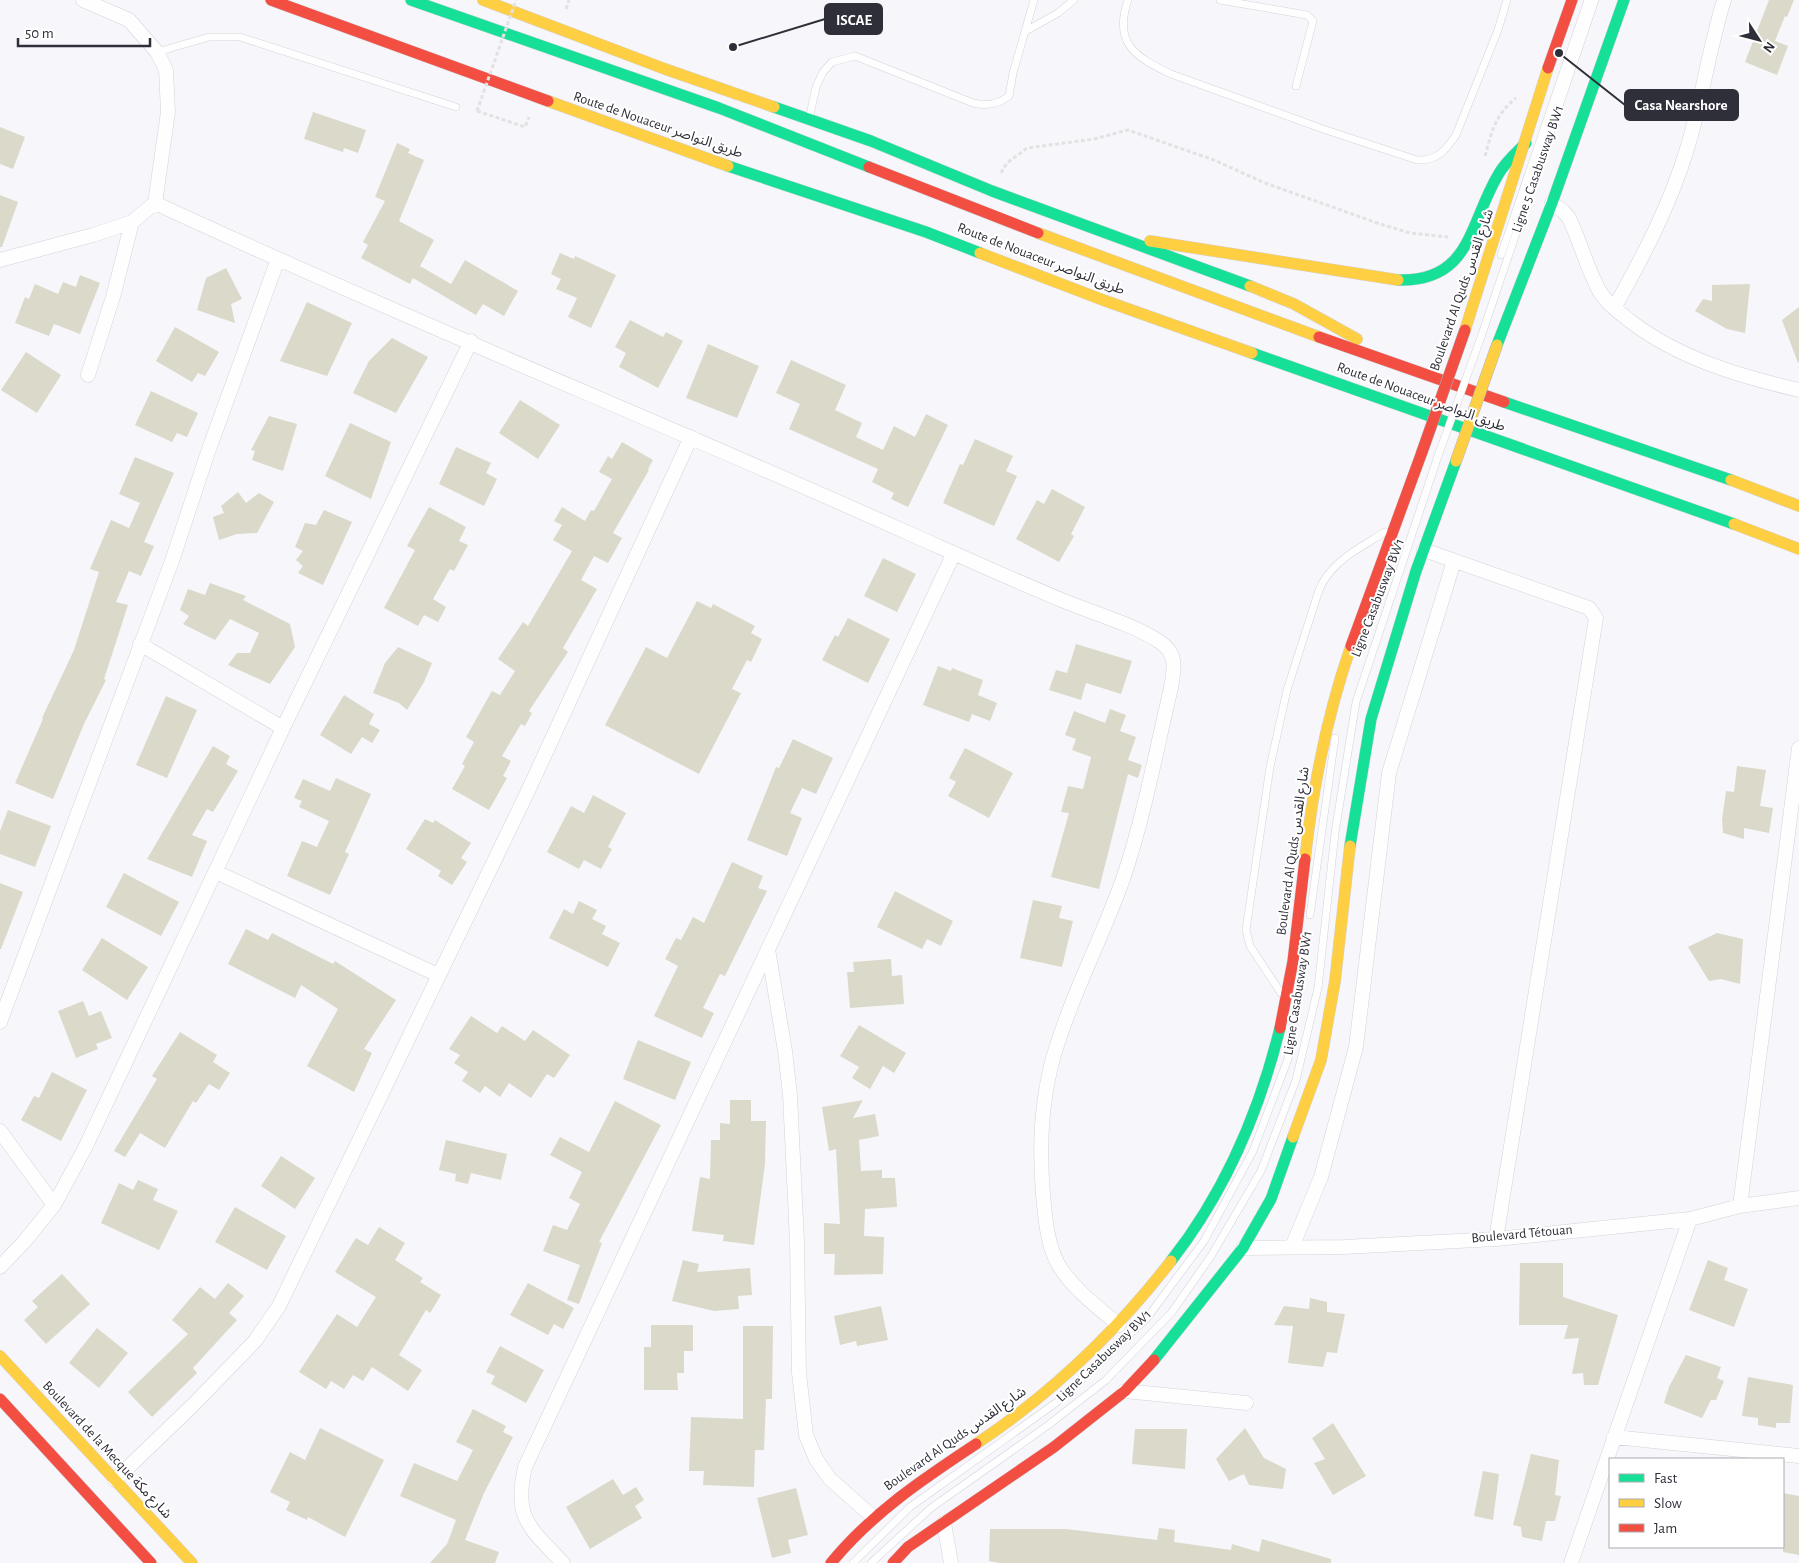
<svg xmlns="http://www.w3.org/2000/svg" width="1799" height="1563" font-family="'Alegreya Sans','Noto Sans Arabic',sans-serif">
  <rect width="100%" height="100%" fill="#f7f7fb"/>
  <path fill="#dbd9ca" d="M1769,0H1794L1787,17L1785,16L1775,41L1788,46L1777,75L1745,62Z
    M313,112L366,130L358,153L344,148L343,152L304,139Z
    M0,127L25,137L13,169L0,164Z
    M397,143L410,149L408,153L424,160L399,221L434,240L420,266L451,284L465,260L518,291L504,316L483,304L476,315L413,278L410,284L361,258L368,245L363,242L385,201L375,197Z
    M0,195L18,202L2,247H0Z
    M560,253L574,259L575,256L616,275L591,328L568,317L577,298L556,289L561,279L551,274Z
    M226,268L242,299L231,304L235,323L197,310L206,278Z
    M80,275L100,283L80,334L54,324L49,336L15,323L25,297L29,299L35,284L58,294L63,282L76,287Z
    M1750,284L1745,333L1727,329L1695,311L1703,299L1712,301V285Z
    M307,302L352,323L327,376L280,361Z
    M1799,307V362L1798,363L1782,320Z
    M630,320L663,337L666,332L683,341L658,388L619,367L626,353L615,347Z
    M175,327L219,352L205,376L198,373L192,382L156,361Z
    M392,338L428,357L396,413L353,393L369,361Z
    M708,344L759,366L737,418L686,398Z
    M26,352L61,375L37,413L1,390Z
    M791,360L846,385L835,410L862,423L856,437L883,450L894,426L915,437L926,414L948,425L908,507L891,499L894,493L872,482L878,469L789,429L800,404L776,393Z
    M151,391L198,413L187,437L177,433L172,442L135,425Z
    M520,400L560,425L538,459L499,433Z
    M269,416L297,424L283,471L252,460L255,451L251,450Z
    M350,423L391,442L371,499L325,476Z
    M975,439L1013,456L1006,471L1017,476L994,526L943,503L960,464L963,465Z
    M622,442L653,460L648,469L649,470L613,533L622,538L608,563L594,556L581,580L597,589L563,648L568,652L529,711L532,713L525,726L521,724L502,756L511,761L503,776L507,778L489,810L452,789L465,766L462,764L474,742L466,737L492,691L500,695L515,671L498,659L523,622L528,626L572,551L553,540L562,525L554,521L562,507L585,521L591,510L594,511L612,479L599,472L608,456L612,459Z
    M456,447L491,463L486,473L497,479L484,506L439,484Z
    M135,457L174,473L144,542L154,546L141,576L129,571L116,602L128,605L104,679L106,680L84,724L53,799L15,783L43,719L42,718L74,650L99,572L90,569L111,520L129,528L140,503L119,494Z
    M1052,489L1085,507L1071,534L1074,536L1059,562L1016,539L1037,500L1044,504Z
    M238,492L246,503L259,493L274,502L257,533L237,534L219,540L213,517L224,513L221,506Z
    M429,507L466,527L459,541L468,545L454,571L450,569L433,599L446,607L438,622L424,615L418,626L384,608L415,550L407,546Z
    M324,510L352,522L323,585L298,573L303,566L296,560L303,551L295,547L305,523L316,525Z
    M883,558L916,574L897,612L864,596Z
    M210,583L246,596L243,600L290,624L295,647L270,684L228,665L237,653H250L259,633L230,619L215,640L183,624L189,616L180,610L188,589L205,595Z
    M697,601L711,608L713,604L755,626L751,633L762,639L751,662L747,660L732,689L741,693L699,774L605,725L646,647L667,658Z
    M848,618L890,639L868,683L822,660L835,635L838,637Z
    M1076,644L1132,661L1121,694L1086,683L1081,700L1049,690L1056,670L1067,673Z
    M398,647L432,663L424,682L407,710L399,703L373,693L385,663Z
    M938,666L951,671L952,668L983,680L978,695L997,703L990,721L972,714L969,722L923,705Z
    M344,695L374,714L369,724L380,730L372,743L362,737L351,754L320,735Z
    M166,696L197,710L167,778L136,765Z
    M1110,709L1126,715L1120,731L1136,737L1128,760L1142,765L1138,778L1128,774L1099,889L1051,877L1069,813L1061,812L1068,786L1083,789L1091,757L1072,750L1076,739L1065,735L1074,711L1105,723Z
    M793,739L833,758L816,794L802,788L790,813L802,818L787,856L747,840L776,767L779,768Z
    M213,746L230,756L226,764L238,771L213,812L207,809L192,835L207,841L192,877L147,859Z
    M965,748L1013,773L989,818L948,796L956,782L949,778Z
    M1737,766L1766,770L1760,806L1773,808L1769,833L1744,828V839L1723,833L1722,820L1726,791L1734,792Z
    M336,778L371,794L345,852L349,854L330,895L287,876L302,841L317,847L329,821L299,807L302,801L294,798L303,779L330,791Z
    M593,795L626,813L608,847L612,849L601,869L584,860L579,869L547,852L571,806L584,813Z
    M8,810L51,826L35,867L0,854V831Z
    M425,819L433,823L435,820L471,843L461,858L467,862L452,885L438,876L441,871L406,849Z
    M732,862L763,876L758,888L767,891L725,976L720,974L703,1008L714,1013L702,1038L654,1016L678,966L665,959L676,938L681,940L693,917L704,923Z
    M124,873L179,902L161,936L106,907Z
    M0,883L23,892L1,949H0Z
    M895,891L953,921L941,946L927,939L922,949L877,927Z
    M1033,900L1062,906L1059,918L1073,921L1062,967L1020,958Z
    M579,901L597,910L592,919L606,926L602,934L620,943L608,967L549,938L564,909L573,914Z
    M246,929L268,940L272,933L333,964L335,961L396,1000L364,1049L372,1053L354,1092L307,1066L338,1009L301,985L295,998L228,964Z
    M1717,933L1743,939L1740,984L1721,979L1709,981L1688,947Z
    M102,938L148,967L127,1000L82,970Z
    M891,959L892,976L902,975L904,1004L850,1008L847,972H854L853,962Z
    M83,1001L89,1016L101,1011L112,1038L96,1044L98,1049L76,1058L58,1011Z
    M471,1016L497,1033L502,1026L525,1041L533,1030L570,1055L554,1078L547,1074L531,1098L509,1083L500,1097L485,1086L480,1093L462,1081L468,1072L454,1063L460,1055L449,1049Z
    M859,1025L906,1053L894,1073L883,1066L870,1089L852,1078L859,1067L840,1056Z
    M180,1032L217,1055L213,1062L230,1073L219,1090L209,1084L196,1103L193,1101L165,1148L140,1133L125,1157L114,1151L157,1079L152,1076Z
    M638,1040L691,1062L675,1100L623,1079Z
    M52,1072L87,1090L61,1141L21,1120L34,1096L39,1098Z
    M730,1100H751V1121H766L765,1164L754,1245L723,1241L724,1235L692,1231L700,1177L710,1179L711,1140H720V1123L730,1124Z
    M863,1100L853,1118L875,1114L879,1136L859,1140L861,1171L882,1170V1178H895L897,1207L865,1209L864,1236L884,1237L883,1274L834,1275L835,1254H824V1223L840,1224L836,1149L829,1151L822,1107Z
    M615,1101L661,1125L599,1242L602,1243L579,1304L567,1300L580,1265L543,1251L553,1225L567,1230L580,1204L569,1198L582,1172L550,1155L560,1137L589,1152Z
    M446,1140L507,1154L501,1180L471,1173L468,1184L455,1181L456,1174L439,1170Z
    M281,1156L315,1178L295,1209L261,1186Z
    M138,1180L158,1189L153,1200L178,1211L159,1250L101,1223L119,1183L133,1190Z
    M235,1207L286,1236L267,1270L215,1242Z
    M379,1227L405,1243L395,1260L423,1278L420,1282L441,1295L430,1313L426,1310L399,1355L422,1370L408,1391L372,1367L363,1381L353,1375L344,1389L331,1381L326,1389L299,1372L337,1314L357,1327L376,1297L335,1272L356,1238L368,1245Z
    M683,1260L699,1264L697,1272L750,1268L752,1295L738,1296L739,1309L714,1311L672,1301Z
    M1708,1260L1728,1268L1724,1280L1748,1289L1734,1327L1689,1310Z
    M1520,1263H1563V1297L1618,1315L1598,1385H1584L1583,1373L1572,1374L1579,1338L1564,1339L1568,1325H1519Z
    M62,1274L90,1304L46,1344L24,1320L38,1307L32,1301Z
    M228,1283L244,1296L229,1313L237,1320L193,1368L197,1373L152,1417L128,1392L188,1334L172,1320L200,1287L215,1299Z
    M528,1283L574,1308L563,1329L554,1324L548,1335L510,1315Z
    M1310,1298L1327,1302V1312L1345,1314L1337,1353L1327,1352L1323,1367L1288,1363L1293,1326L1274,1325L1284,1306L1309,1309Z
    M881,1306L888,1340L857,1346L856,1341L840,1345L834,1316Z
    M651,1325H693V1351H684V1373H677L678,1390H644V1347H651Z
    M743,1326H773L772,1399H766L764,1450H755L754,1487L703,1485L704,1471H689L691,1417L743,1419Z
    M97,1328L128,1353L99,1388L69,1363Z
    M500,1346L544,1370L526,1403L491,1384L495,1376L486,1372Z
    M1686,1355L1721,1367L1717,1378L1724,1381L1716,1400H1711L1702,1418L1664,1403L1669,1387Z
    M1748,1377L1793,1385L1790,1423H1776V1428L1758,1425V1418L1742,1416Z
    M473,1409L506,1426L503,1432L513,1437L484,1493L465,1540L499,1552L495,1563H430L447,1544L456,1520L400,1496L414,1463L457,1481L473,1450L456,1442Z
    M1333,1423L1366,1476L1333,1495L1314,1463L1325,1459L1312,1438Z
    M320,1428L384,1460L345,1537L308,1517L307,1520L286,1510L290,1502L270,1492L290,1452L305,1460Z
    M1245,1428L1264,1458L1286,1469L1283,1489L1249,1485L1244,1474L1229,1481L1216,1459Z
    M1135,1429H1187L1185,1469L1132,1464Z
    M1531,1454L1559,1460L1555,1495L1561,1496L1555,1521H1546L1542,1541L1522,1537L1521,1527L1513,1525Z
    M1483,1471L1499,1474L1493,1520L1474,1516Z
    M613,1479L623,1495L636,1487L644,1500L635,1506L642,1518L590,1549L566,1507Z
    M796,1488L808,1535L788,1540L791,1553L772,1558L757,1498Z
    M1783,1493L1799,1496V1555L1783,1552Z
    M1159,1528L1175,1530L1174,1542L1231,1550L1232,1544L1259,1552L1262,1539L1331,1559V1563H1000L989,1561L990,1529H1066L1157,1540Z"/>
  <g fill="none" stroke-linecap="round" stroke-linejoin="round">
    <g stroke="#d2d2d9" stroke-width="8">
      <path id="lane" d="M1128,0C1113,43 1135,57 1171,74L1323,129L1417,160C1437,161 1445,151 1456,135L1498,30L1507,0
        M1220,0L1307,15L1313,21L1296,86
        M1026,31L1058,13L1074,0
        M157,52L209,37H240L456,107
        M810,115L816,87L823,72L832,62L855,56L973,103C986,106 999,104 1009,96L1013,73L1034,0
        M1501,255L1588,0
        M1481,337L1595,0
        M1310,915L1335,738
        M1281,993L1250,946L1246,930L1270,767L1287,690L1319,590C1331,561 1360,548 1385,532
        M853,1563L910,1507L1057,1402L1147,1318L1204,1241L1253,1151L1288,1059L1298,995
        M871,1563L931,1508L1047,1426L1106,1380L1172,1312L1211,1256L1261,1171L1296,1080L1318,988L1335,833L1356,702L1438,456"/>
    </g>
    <g stroke="#d2d2d9" stroke-width="15">
      <path id="street" d="M155,203C403,318 656,420 906,532C958,555 1011,579 1064,601C1093,613 1135,625 1160,642C1178,654 1174,669 1171,688C1156,751 1144,817 1123,879C1102,938 1072,994 1054,1055C1041,1100 1039,1147 1043,1194C1045,1216 1047,1244 1058,1264C1073,1289 1097,1307 1119,1325
        M1552,203L1563,211L1569,218C1580,241 1587,269 1600,292C1607,304 1619,312 1630,321C1680,359 1739,376 1799,390
        M0,260L93,235L132,222L155,203L168,112L166,70L157,52L129,20L83,0
        M1614,308C1643,257 1670,205 1687,149C1702,100 1709,49 1724,0
        M88,375L113,297L132,222
        M1424,550L1589,608L1596,618L1496,1239
        M140,644L283,728
        M216,872L438,975
        M768,949L785,1051L790,1095L797,1242L799,1373L806,1435L816,1459L830,1479L873,1517
        M0,1022L172,561L208,452L278,259
        M0,1131L54,1205
        M1740,1206L1799,748
        M1292,1247L1321,1177L1356,1047L1389,773L1454,561
        M1243,1248L1344,1247L1496,1239L1690,1219L1740,1206L1799,1198
        M0,1267L24,1242L54,1205L85,1148L283,728L471,341
        M1125,1391L1246,1403
        M1614,1437L1799,1456
        M115,1480L193,1405L255,1341L279,1306L528,791L691,437
        M944,1523L951,1563
        M563,1563C530,1528 513,1518 525,1467L954,553
        M1571,1563L1690,1219"/>
    </g>
    <g stroke="#d2d2d9" stroke-width="12">
      <path id="fast" d="M411,0L719,108L869,167
        M774,107L871,141L992,191L1250,286
        M728,166L926,232L980,253
        M1398,280C1471,282 1469,224 1498,175C1505,162 1516,153 1526,143
        M1497,345L1552,203L1624,0
        M1252,353L1734,524
        M1504,402L1731,480
        M1350,846L1371,719L1416,571L1456,461
        M1171,1261C1225,1192 1259,1113 1280,1028
        M1154,1360L1243,1248L1271,1199L1293,1137"/>
    </g>
    <g stroke="#d2d2d9" stroke-width="12">
      <path id="slow" d="M483,0L665,69L774,107
        M548,101L728,166
        M1038,233L1319,337
        M1150,241L1398,280
        M980,253L1103,300L1252,353
        M1250,286L1294,304L1357,339
        M1465,330L1548,68
        M1731,480L1799,506
        M1734,524L1799,549
        M1305,859C1313,786 1327,715 1351,646
        M1293,1137L1321,1060L1335,981L1350,846
        M0,1356L192,1563
        M976,1444C1051,1394 1116,1332 1171,1261"/>
    </g>
    <g stroke="#d2d2d9" stroke-width="12">
      <path id="jam" d="M271,0L548,101
        M1548,68L1572,0
        M869,167L1038,233
        M1319,337L1504,402
        M1351,646L1422,452
        M1280,1028L1293,961L1305,859
        M0,1399L151,1563
        M831,1563C872,1513 923,1479 976,1444
        M893,1563L908,1547L1054,1447L1125,1391L1154,1360"/>
    </g>
    <path stroke="#e2e2e3" stroke-width="3" stroke-dasharray="4 2.5" stroke-linecap="butt" d="M566,9L569,0
      M477,111L525,127L529,117
      M1485,156C1492,131 1495,115 1516,98
      M1001,173L1007,163L1027,148L1094,139L1128,130L1214,160L1265,183L1380,224L1410,233L1448,237"/>
    <use href="#lane" stroke="#fefefe" stroke-width="7"/>
    <use href="#street" stroke="#fefefe" stroke-width="14"/>
    <use href="#fast" stroke="#16e098" stroke-width="11"/>
    <use href="#slow" stroke="#ffcf43" stroke-width="11"/>
    <use href="#jam" stroke="#f24e42" stroke-width="11"/>
    <g stroke="#d2d2d9" stroke-width="8" stroke-linecap="butt">
      <path id="lane-bridge" d="M1438,456L1481,337"/>
    </g>
    <g stroke="#b3b3c0" stroke-width="12" stroke-linecap="butt">
      <path id="slow-bridge" d="M1456,461L1497,345"/>
    </g>
    <g stroke="#b3b3c0" stroke-width="12" stroke-linecap="butt">
      <path id="jam-bridge" d="M1422,452L1465,330"/>
    </g>
    <path stroke="#e2e2e3" stroke-width="3" stroke-dasharray="4 2.5" stroke-linecap="butt" d="M477,111L516,0"/>
    <use href="#lane-bridge" stroke="#fefefe" stroke-width="7"/>
    <use href="#slow-bridge" stroke="#ffcf43" stroke-width="11"/>
    <use href="#jam-bridge" stroke="#f24e42" stroke-width="11"/>
  </g>
  <g text-anchor="middle" dominant-baseline="central" stroke-width="4" stroke-linejoin="round" paint-order="stroke">
    <g font-size="14" fill="#2f2f3a" stroke="#fff">
      <text transform="translate(658 125) rotate(19)">Route de Nouaceur طريق النواصر</text>
      <text transform="translate(1538 169) rotate(-71)">Ligne 5 Casabusway BW1</text>
      <text transform="translate(1041 259) rotate(21)">Route de Nouaceur طريق النواصر</text>
      <text transform="translate(1462 290) rotate(-71)">Boulevard Al Quds شارع القدس</text>
      <text transform="translate(1421 397) rotate(20)">Route de Nouaceur طريق النواصر</text>
      <text transform="translate(1378 598) rotate(-69)">Ligne Casabusway BW1</text>
      <text transform="translate(1293 851) rotate(-82)">Boulevard Al Quds شارع القدس</text>
      <text transform="translate(1298 993) rotate(-81)">Ligne Casabusway BW1</text>
      <text transform="translate(1522 1234) rotate(-5)">Boulevard Tétouan</text>
      <text transform="translate(1104 1356) rotate(-44)">Ligne Casabusway BW1</text>
      <text transform="translate(955 1439) rotate(-35)">Boulevard Al Quds شارع القدس</text>
      <text transform="translate(107 1450) rotate(47)">Boulevard de la Mecque شارع مكة</text>
    </g>
  </g>
  <path fill="none" stroke="#2f2f3a" stroke-width="2" d="M733 47L825 19M1559 53L1625 105"/>
  <g fill="#2f2f3a" stroke="#fff" stroke-width="2">
    <circle cx="733" cy="47" r="5"/>
    <circle cx="1559" cy="53" r="5"/>
  </g>
  <g fill="#2f2f3a" stroke="#2f2f3a" stroke-width="2">
    <rect x="825" y="4" width="57" height="30" rx="5"/>
    <rect x="1625" y="90" width="113" height="30" rx="5"/>
  </g>
  <g font-size="15" text-anchor="middle" font-weight="bold" fill="#fff">
    <text x="854" y="25">ISCAE</text>
    <text x="1681" y="110">Casa Nearshore</text>
  </g>
  <rect x="1609" y="1458" width="175" height="90" fill="#ffffff" stroke="#acacb0"/>
  <rect x="1619" y="1474" width="25" height="8" fill="#16e098" stroke="#acacb0"/>
  <text x="1654" y="1483" font-size="15" fill="#2f2f3a">Fast</text>
  <rect x="1619" y="1499" width="25" height="8" fill="#ffcf43" stroke="#acacb0"/>
  <text x="1654" y="1508" font-size="15" fill="#2f2f3a">Slow</text>
  <rect x="1619" y="1524" width="25" height="8" fill="#f24e42" stroke="#acacb0"/>
  <text x="1654" y="1533" font-size="15" fill="#2f2f3a">Jam</text>
  <g transform="translate(1759 40) rotate(126)" stroke="#ffffff" stroke-width="4" paint-order="stroke">
  <path d="M0-4L9 19L0 12L-9 19Z" fill="#2f2f3a"/>
  <text y="-8" font-size="14" font-weight="bold" text-anchor="middle" fill="#2f2f3a">N</text>
  </g>
  <path d="M18 38v8h132v-8" fill="none" stroke="#2f2f3a" stroke-width="2.5"/>
  <text x="25" y="38" font-size="15" fill="#2f2f3a" stroke="#ffffff" stroke-width="4" paint-order="stroke">50 m</text>
</svg>
